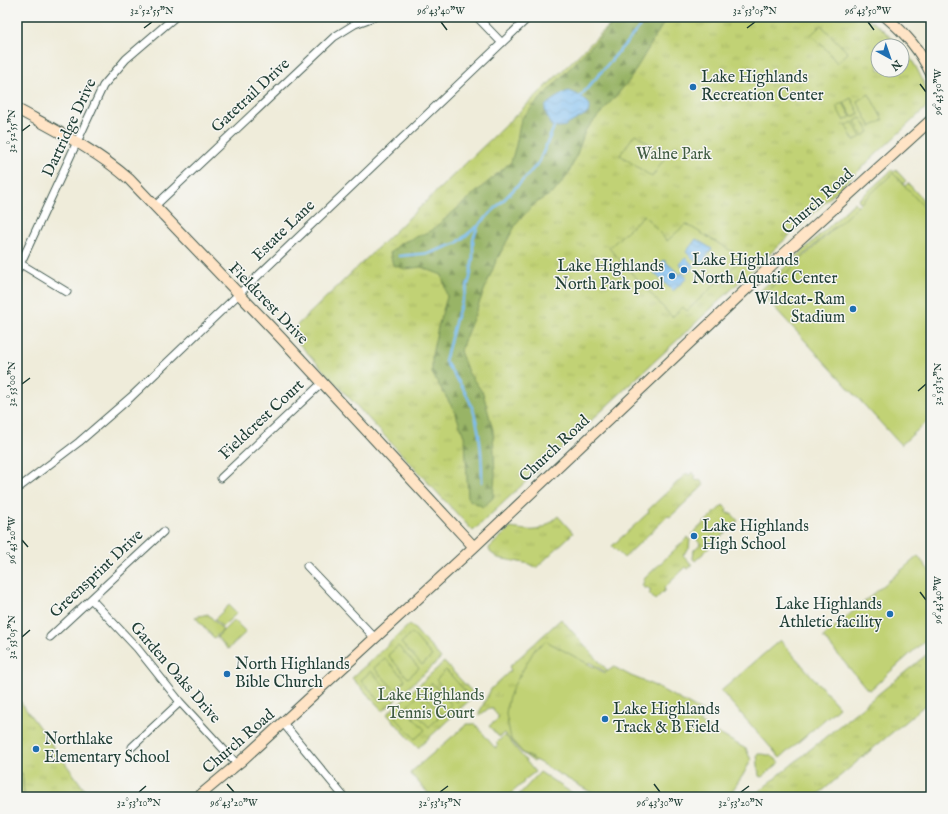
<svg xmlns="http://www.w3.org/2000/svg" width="948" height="814" font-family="'IM FELL English',serif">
  <defs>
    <pattern id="grass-tufts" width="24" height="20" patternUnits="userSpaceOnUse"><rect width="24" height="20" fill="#c1d275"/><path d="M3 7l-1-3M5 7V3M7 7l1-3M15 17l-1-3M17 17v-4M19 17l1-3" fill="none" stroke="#a5b566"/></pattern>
    <pattern id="forest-firs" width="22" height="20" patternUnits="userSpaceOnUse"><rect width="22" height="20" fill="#98b466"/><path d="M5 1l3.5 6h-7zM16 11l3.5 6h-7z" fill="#7b9455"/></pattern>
    <pattern id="water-waves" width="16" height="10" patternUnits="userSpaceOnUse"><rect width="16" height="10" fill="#7dbef2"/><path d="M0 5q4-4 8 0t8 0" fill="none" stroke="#669cc5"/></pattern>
  </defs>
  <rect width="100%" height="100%" fill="#f6f6f2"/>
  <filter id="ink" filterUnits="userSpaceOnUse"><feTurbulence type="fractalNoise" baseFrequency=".025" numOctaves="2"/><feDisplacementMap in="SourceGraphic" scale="8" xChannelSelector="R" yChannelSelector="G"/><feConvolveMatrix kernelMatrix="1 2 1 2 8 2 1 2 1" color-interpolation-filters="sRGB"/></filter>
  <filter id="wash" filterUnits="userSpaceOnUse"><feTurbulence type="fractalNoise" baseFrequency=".012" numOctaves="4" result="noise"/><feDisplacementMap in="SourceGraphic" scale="16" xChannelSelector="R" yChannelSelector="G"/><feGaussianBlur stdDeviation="0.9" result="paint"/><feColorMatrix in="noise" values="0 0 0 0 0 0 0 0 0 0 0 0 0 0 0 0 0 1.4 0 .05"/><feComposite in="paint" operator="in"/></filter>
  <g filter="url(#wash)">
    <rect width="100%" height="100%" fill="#efecda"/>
    <path fill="url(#grass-tufts)" stroke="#708854" d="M618,17H865L881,28L900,46H878V70H902V48C916,62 925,84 931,103L473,531L289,333Z
      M892,170L894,172L896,170L906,181L895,191L862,204L858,200Z
      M908,183L925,202L919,208L898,192Z
      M855,202L859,207L836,227L833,228L793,265L798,284L767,299L759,292Z
      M692,472L696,476L694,478L697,481L700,480L704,485L670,517L668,516L624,558L612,546L649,512L648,510L687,473L689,475Z
      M723,505L727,509L726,511L728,514L731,513L738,521L695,561L693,559L694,550L701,543L698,541L692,534Z
      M558,516L573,533L536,568L530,564L498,558L490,552L489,548L510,528C536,531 538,534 558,516Z
      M688,537L690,539L689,549L683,555L692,565L687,569L686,567L664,588L665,590L655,600L649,593L651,591L647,587L645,589L642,585L644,582L643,580Z
      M208,614L223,630L214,638L195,617Z
      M561,619L607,670L606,672L589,662L534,762L522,753L504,733L499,737L489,726L498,719V716L492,708H489L480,715L479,713L491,689L511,670L509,667Z
      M410,624L441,658L383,711L352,678Z
      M931,651V700L815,797H752Z
      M444,662L475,695L418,748L387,714Z
      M17,697L90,797H17V796L24,794L22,773L17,774Z"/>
    <path fill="url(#forest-firs)" stroke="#5c784d" d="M619,17H667L629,81L585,131L577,154L568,175L554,192L537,202L518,221L496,261L460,351L468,372L483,393L493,430L495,475L493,498L483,507L468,499L465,439L455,412L432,373V355L438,327L447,297L442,275L421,267L405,269L393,265L390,253L401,243L431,231L511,162L516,145L521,119Z"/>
    <path fill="#c1d275" stroke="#708854" d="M821,25L848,53L837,63L825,48L811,35Z
      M869,94L883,120L871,127L857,101Z
      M851,98L859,113L852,117L844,102Z
      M843,103L851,117L844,121L836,106Z
      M861,118L869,132L863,136L855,121Z
      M853,122L861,137L854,141L846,126Z
      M635,134L666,156L652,177L620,155Z
      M893,173L931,215V418L901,445L763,295Z
      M644,215L667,241L686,224L743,258L687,311L683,307L672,317L609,248Z
      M918,556L931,573V635L870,690L867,689L823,637Z
      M229,605L237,613L222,627L215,619Z
      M234,620L246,632L228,649L217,637Z
      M412,633L432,656L422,665L401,643Z
      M780,640L839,707L780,758L721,691Z
      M546,641L605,673L614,667L631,676L653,685L705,713L700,723L746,749L751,760L743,775L728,797H599L523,753L511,739L506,714L508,700L513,687L535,649Z
      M398,646L419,668L408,678L388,655Z
      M385,658L405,680L395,690L374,668Z
      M446,670L466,692L456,702L436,680Z
      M371,671L391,693L381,702L361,680Z
      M432,683L452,705L442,714L422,692Z
      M419,695L439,717L429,727L408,705Z
      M405,708L425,730L415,739L395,717Z
      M467,724H475L495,748L498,746L496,743L505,735L535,772L523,781L524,782L507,797H435L428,793L410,773Z
      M757,754C766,754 774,755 779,763L762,777L759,776Z
      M540,772L578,797H517Z
      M22,773L24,796L17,797V774Z"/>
    <path fill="url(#water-waves)" stroke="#4e7e93" d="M568,91C575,92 585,99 590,105L588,113L565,126L553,128C551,123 544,113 545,107C546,103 563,93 568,91Z
      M696,239L712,249L700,266L686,252Z
      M686,258L694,266L687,273L679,264Z
      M664,260L680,275L682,272L687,278L673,291L652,271Z"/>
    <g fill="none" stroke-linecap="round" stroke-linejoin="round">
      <path stroke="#7dbef2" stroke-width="2.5" d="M578,99L638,29L644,17
        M399,256L430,253L457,243L476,227
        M482,482C482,452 480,418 465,392C459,381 451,371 445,361L456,319L470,278L473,257V239L478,226L526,177L539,162L554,127"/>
    </g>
  </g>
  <g filter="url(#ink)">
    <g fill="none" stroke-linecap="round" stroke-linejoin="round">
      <g stroke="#3e574d" stroke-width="9">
        <path id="street" d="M477,17L502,43
          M155,206L334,37L355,24L374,17
          M21,264L67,292
          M17,271L103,86L126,59L175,17
          M221,478L322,383
          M17,489L79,442L131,397L529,17
          M307,566L375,638
          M91,599L137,648L180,702L238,765
          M50,637L163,532
          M283,723L344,797
          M132,747L180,702"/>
      </g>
      <g stroke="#3e574d" stroke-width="12">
        <path id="secondary" d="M886,17C906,34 920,50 931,74
          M17,109C55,130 96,150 129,179L282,339L474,547
          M198,797L240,762L474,547L775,262L931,120"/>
      </g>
      <use href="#street" stroke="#fff" stroke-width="7"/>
      <use href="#secondary" stroke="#ffe4c6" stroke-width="10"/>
      <path stroke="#1f3d34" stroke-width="1" d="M924,17L931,22"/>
    </g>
  </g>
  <path fill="none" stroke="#1f3d34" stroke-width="1.5" d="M441,22L447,30M868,22L874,30M144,28L152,22M747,28L755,22M920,84L926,92M22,131L30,125M22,384L30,378M918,391L926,384M22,540L28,547M920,592L926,600M22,637L30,630M227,784L234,792M654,784L660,792M139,792L146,786M440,792L448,786M741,792L749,786"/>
  <g fill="#1f6fb2" stroke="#f6f6f2" stroke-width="1.5">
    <circle cx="693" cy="87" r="4"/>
    <circle cx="684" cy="270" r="4"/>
    <circle cx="672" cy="276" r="4"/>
    <circle cx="853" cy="309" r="4"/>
    <circle cx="694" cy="536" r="4"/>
    <circle cx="890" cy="614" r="4"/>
    <circle cx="227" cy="674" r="4"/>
    <circle cx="605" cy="719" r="4"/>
    <circle cx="36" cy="749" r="4"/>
  </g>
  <g text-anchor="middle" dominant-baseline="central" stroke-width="3" stroke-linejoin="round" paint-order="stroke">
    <g font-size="16" fill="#1f3d34" stroke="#f6f6f2" text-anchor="start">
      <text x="701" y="78">Lake Highlands<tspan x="701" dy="18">Recreation Center</tspan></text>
      <text x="692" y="261">Lake Highlands<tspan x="692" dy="18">North Aquatic Center</tspan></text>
      <text x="664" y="267" text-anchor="end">Lake Highlands<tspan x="664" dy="18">North Park pool</tspan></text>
      <text x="845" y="300" text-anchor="end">Wildcat-Ram<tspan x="845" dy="18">Stadium</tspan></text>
      <text x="702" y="527">Lake Highlands<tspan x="702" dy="18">High School</tspan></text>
      <text x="882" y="605" text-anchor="end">Lake Highlands<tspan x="882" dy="18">Athletic facility</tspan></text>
      <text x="235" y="665">North Highlands<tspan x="235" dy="18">Bible Church</tspan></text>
      <text x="613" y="710">Lake Highlands<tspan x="613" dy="18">Track &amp; B Field</tspan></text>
      <text x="44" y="740">Northlake<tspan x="44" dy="18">Elementary School</tspan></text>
    </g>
    <g font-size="16" fill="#1f3d34" stroke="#f6f6f2">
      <text transform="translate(251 96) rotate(-43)">Gatetrail Drive</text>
      <text transform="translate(70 128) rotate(-65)">Dartridge Drive</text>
      <text transform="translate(818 202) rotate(-42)">Church Road</text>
      <text transform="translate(284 231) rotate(-44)">Estate Lane</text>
      <text transform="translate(268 304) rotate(46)">Fieldcrest Drive</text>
      <text transform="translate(262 420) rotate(-43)">Fieldcrest Court</text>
      <text transform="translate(555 449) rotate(-43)">Church Road</text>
      <text transform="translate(97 574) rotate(-43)">Greensprint Drive</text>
      <text transform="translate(175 673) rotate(49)">Garden Oaks Drive</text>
      <text transform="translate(239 742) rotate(-41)">Church Road</text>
    </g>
    <g font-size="16" fill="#3f5b41" stroke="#f6f6f2">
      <text x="674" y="155">Walne Park</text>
      <text x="431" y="696">Lake Highlands<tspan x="431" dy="18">Tennis Court</tspan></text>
    </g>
  </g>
  <rect width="948" height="814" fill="none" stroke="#f6f6f2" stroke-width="44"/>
  <g transform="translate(890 58) rotate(140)"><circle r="19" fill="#f6f6f2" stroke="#a0aca6"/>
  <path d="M0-3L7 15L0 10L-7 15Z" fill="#1f6fb2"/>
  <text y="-6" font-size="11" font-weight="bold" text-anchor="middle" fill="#1f3d34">N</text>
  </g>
  <rect x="22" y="22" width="904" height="770" fill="none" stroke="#1f3d34" stroke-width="1.5"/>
  <g font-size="10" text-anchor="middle" fill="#1f3d34">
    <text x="152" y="14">32°52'55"N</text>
    <text x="441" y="14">96°43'40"W</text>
    <text x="755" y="14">32°53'05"N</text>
    <text x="868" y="14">96°43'50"W</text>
    <text transform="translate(937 92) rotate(-90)" y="4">96°43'50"W</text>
    <text transform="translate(11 131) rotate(-90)" y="4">32°52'55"N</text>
    <text transform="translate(11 384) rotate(-90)" y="4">32°53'00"N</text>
    <text transform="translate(937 384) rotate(-90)" y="4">32°53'15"N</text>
    <text transform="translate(11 540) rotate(-90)" y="4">96°43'20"W</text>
    <text transform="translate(937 600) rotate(-90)" y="4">96°43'40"W</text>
    <text transform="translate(11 637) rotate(-90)" y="4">32°53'05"N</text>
    <text x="139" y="806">32°53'10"N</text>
    <text x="234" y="806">96°43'20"W</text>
    <text x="440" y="806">32°53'15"N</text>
    <text x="660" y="806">96°43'30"W</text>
    <text x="741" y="806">32°53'20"N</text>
  </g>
</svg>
